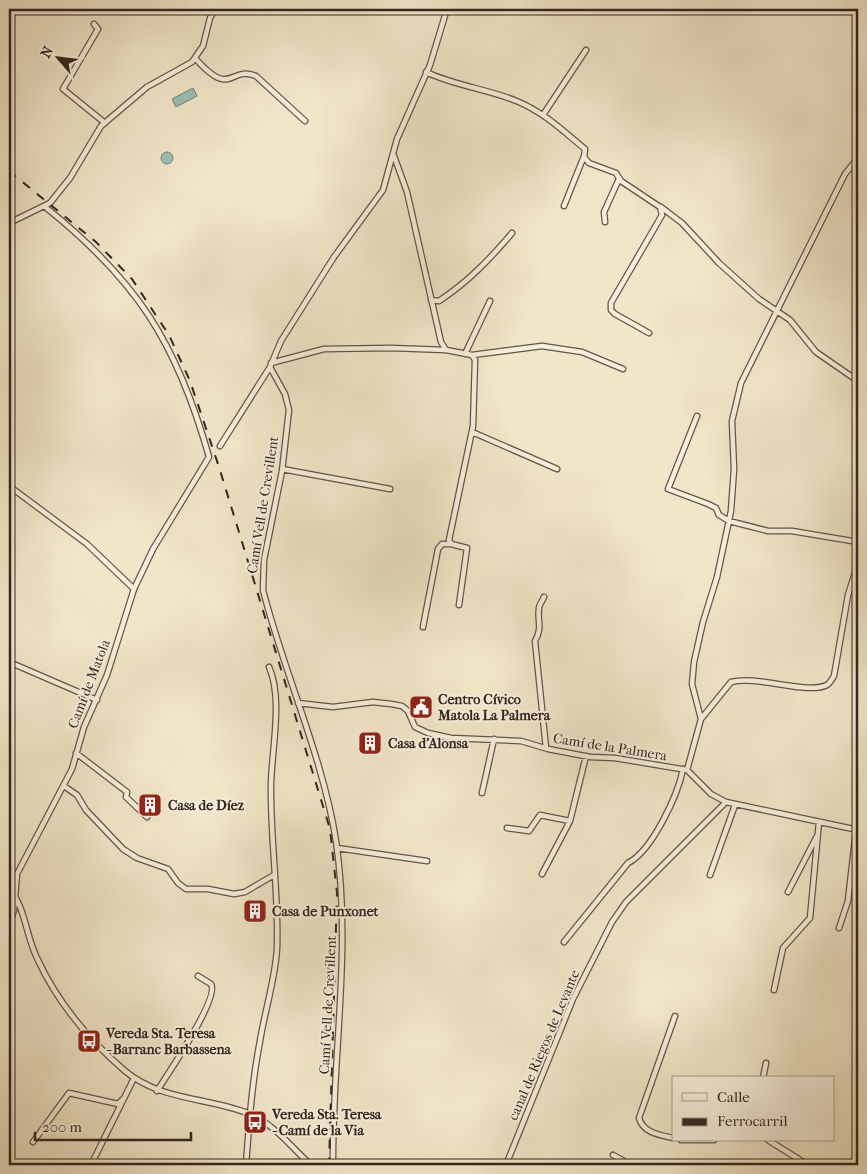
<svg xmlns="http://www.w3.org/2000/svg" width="867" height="1174" font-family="'IM FELL French Canon',serif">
  <rect width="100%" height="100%" fill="#f1e6c8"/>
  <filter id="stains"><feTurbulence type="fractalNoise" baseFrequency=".004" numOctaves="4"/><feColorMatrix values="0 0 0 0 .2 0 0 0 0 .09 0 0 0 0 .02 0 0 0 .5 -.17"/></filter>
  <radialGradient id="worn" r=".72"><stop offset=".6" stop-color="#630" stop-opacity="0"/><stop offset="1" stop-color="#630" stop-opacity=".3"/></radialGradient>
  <path fill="#9bc0b4" stroke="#728279" d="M193,88L197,96L176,107L172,99Z
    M161 158a6 6 0 1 1 12 0a6 6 0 1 1-12 0Z"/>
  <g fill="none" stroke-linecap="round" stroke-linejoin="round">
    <g stroke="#63554a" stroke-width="7">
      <path id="minor" d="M94,24L98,29L63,89L105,123
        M195,58C232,100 229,65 256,76L305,121
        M426,72C455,86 489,89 519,102C546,114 563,131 585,149L584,157L589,163L616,173L621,181L660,207L662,215L611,303V310L615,314L649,333
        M543,115L586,50
        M394,156L407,192L441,342L446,350L472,355L475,360L473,426L449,540L451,544L467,548L459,605
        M564,206L584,156
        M661,207L682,223L719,263L759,299L790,320L816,352L858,381
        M605,222L604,212L619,179
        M9,223L50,203L70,178L101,126L147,87L192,62L203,46L210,18L215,9
        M431,300L439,301C468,282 490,259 512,233
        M465,354L490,301
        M472,355L542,346L582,352L623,369
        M271,363L324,349L391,348L446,350
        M697,416L668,489L708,504L716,508L719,515L729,521L768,531H792L858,542
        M472,432L557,469
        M220,446L270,367
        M282,469L390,489
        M9,486L87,544L134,589
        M544,597C543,600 539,605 539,608C537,621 543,627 535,641L546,748
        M423,627L438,549L442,544H451
        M9,662L97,700
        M298,703L333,707L373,702L391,704L402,706L408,711L415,727L428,733L451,738L521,741L548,749L590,757L615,758L687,770L711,794L726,802L858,830
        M701,719L731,682C757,675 807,695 827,685C830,683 832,679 834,676L848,595L858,563
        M76,753L127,792L126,797L147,817
        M687,770L701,719L692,684L694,662L703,622L717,577L731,511L734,469L732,421L741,383L845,174L858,158
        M64,786L77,795L86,810L123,849L137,858L168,869L178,883L186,889H208L234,894L245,892L274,875
        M482,793L494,739
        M507,828L529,831L540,815L570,821
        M337,848L427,861
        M542,874L570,821L586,756
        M710,875L735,805
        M9,888C25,906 26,936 37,958C57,1002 89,1040 125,1071C161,1101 208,1097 250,1114C274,1124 292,1148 311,1165
        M788,892L817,836
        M9,927L14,910L17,874L72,769L84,727L107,675L134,589L153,549L209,457C177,343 137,280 44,206
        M839,928L848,901L856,830
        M564,942L628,863C652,851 678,795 683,769
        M774,990L783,948L810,918L819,822
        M763,1078L766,1063
        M157,1091C167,1075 220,998 211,984L198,976
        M673,1138C660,1135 643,1133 639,1118L675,1016
        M681,1140H714
        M768,1140L808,1165
        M33,1142L69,1093L118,1104L124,1098
        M613,1155L624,1161L625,1165
        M91,1165L134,1078
        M246,1165C249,1124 252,1082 260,1041C265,1010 275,980 277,949C279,893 270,838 271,783C272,748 283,698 269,667
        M333,1165C332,1057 352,949 336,841C323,757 284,673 263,590L264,560L282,471L289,410L285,394L270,367L281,341L334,257L383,190L397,139L430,65L447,9
        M506,1165L573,999L612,922L626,902L726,802"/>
    </g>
    <use href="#minor" stroke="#f6efdb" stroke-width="4.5"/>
    <path stroke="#342520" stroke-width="2" stroke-dasharray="9 9" stroke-linecap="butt" d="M9,171L96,242L132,279L169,335L190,381L219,467L330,829L337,893L329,1165"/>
  </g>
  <defs>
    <g id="civic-square" transform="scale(1.25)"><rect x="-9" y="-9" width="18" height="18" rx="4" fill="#8f2418" stroke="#f6efdb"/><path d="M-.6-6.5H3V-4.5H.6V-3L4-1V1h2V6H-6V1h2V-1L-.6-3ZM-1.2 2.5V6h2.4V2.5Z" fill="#fff"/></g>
    <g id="building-square" transform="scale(1.25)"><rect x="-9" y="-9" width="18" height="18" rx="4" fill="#8f2418" stroke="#f6efdb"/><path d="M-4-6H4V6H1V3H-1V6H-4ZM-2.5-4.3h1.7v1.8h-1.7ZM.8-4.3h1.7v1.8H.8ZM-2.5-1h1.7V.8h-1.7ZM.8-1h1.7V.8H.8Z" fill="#fff"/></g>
    <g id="bus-square" transform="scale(1.25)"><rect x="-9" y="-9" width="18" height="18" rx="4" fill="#8f2418" stroke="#f6efdb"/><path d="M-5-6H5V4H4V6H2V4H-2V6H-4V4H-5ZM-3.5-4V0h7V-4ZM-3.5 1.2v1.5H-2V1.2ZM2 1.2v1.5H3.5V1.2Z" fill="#fff"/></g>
  </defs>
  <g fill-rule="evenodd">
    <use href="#civic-square" x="421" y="707"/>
    <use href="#building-square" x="370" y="743"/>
    <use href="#building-square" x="150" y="805"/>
    <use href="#building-square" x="255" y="911"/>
    <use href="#bus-square" x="89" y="1041"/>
    <use href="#bus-square" x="255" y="1122"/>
  </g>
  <g text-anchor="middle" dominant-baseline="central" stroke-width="4" stroke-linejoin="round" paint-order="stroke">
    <g font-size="14" fill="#342520" stroke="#f6efdb">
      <text transform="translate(263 505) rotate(-81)">Camí Vell de Crevillent</text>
      <text transform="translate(89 684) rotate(-69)">Camí de Matola</text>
      <text transform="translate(610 747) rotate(9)">Camí de la Palmera</text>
      <text transform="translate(328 1005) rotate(-87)">Camí Vell de Crevillent</text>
      <text transform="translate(544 1045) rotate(-67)">canal de Riegos de Levante</text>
    </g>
    <g font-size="14" font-weight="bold" fill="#342520" stroke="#f6efdb" text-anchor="start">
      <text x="438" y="699">Centro Cívico<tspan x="438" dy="16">Matola La Palmera</tspan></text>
      <text x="388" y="743">Casa d'Alonsa</text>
      <text x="168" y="805">Casa de Díez</text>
      <text x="272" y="911">Casa de Punxonet</text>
      <text x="106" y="1033">Vereda Sta. Teresa<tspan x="106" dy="16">- Barranc Barbassena</tspan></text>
      <text x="272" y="1114">Vereda Sta. Teresa<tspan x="272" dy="16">- Camí de la Via</tspan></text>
    </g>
  </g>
  <rect width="867" height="1174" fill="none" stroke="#f1e6c8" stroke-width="30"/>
  <rect x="10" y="10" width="847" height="1154" fill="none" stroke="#342520" stroke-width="2.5"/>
  <rect x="15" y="15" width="837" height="1144" fill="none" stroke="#342520"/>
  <rect x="672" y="1076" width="162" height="65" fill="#f6efdb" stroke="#a89e90"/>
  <rect x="682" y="1093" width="25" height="8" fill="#f6efdb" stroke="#a89e90"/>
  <text x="717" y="1102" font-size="15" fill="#342520">Calle</text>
  <rect x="682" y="1118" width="25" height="8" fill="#342520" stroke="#a89e90"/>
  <text x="717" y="1126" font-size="15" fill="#342520">Ferrocarril</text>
  <g transform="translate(58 58) rotate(298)" stroke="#f6efdb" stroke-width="4" paint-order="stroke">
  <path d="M0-4L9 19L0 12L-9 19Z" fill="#342520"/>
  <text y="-8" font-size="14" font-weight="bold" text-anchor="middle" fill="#342520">N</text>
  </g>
  <path d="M35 1132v8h156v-8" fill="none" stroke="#342520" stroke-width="2.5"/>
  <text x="42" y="1132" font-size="15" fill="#342520" stroke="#f6efdb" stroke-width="4" paint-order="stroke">200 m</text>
  <rect width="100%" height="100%" filter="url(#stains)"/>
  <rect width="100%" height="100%" fill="url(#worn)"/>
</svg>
